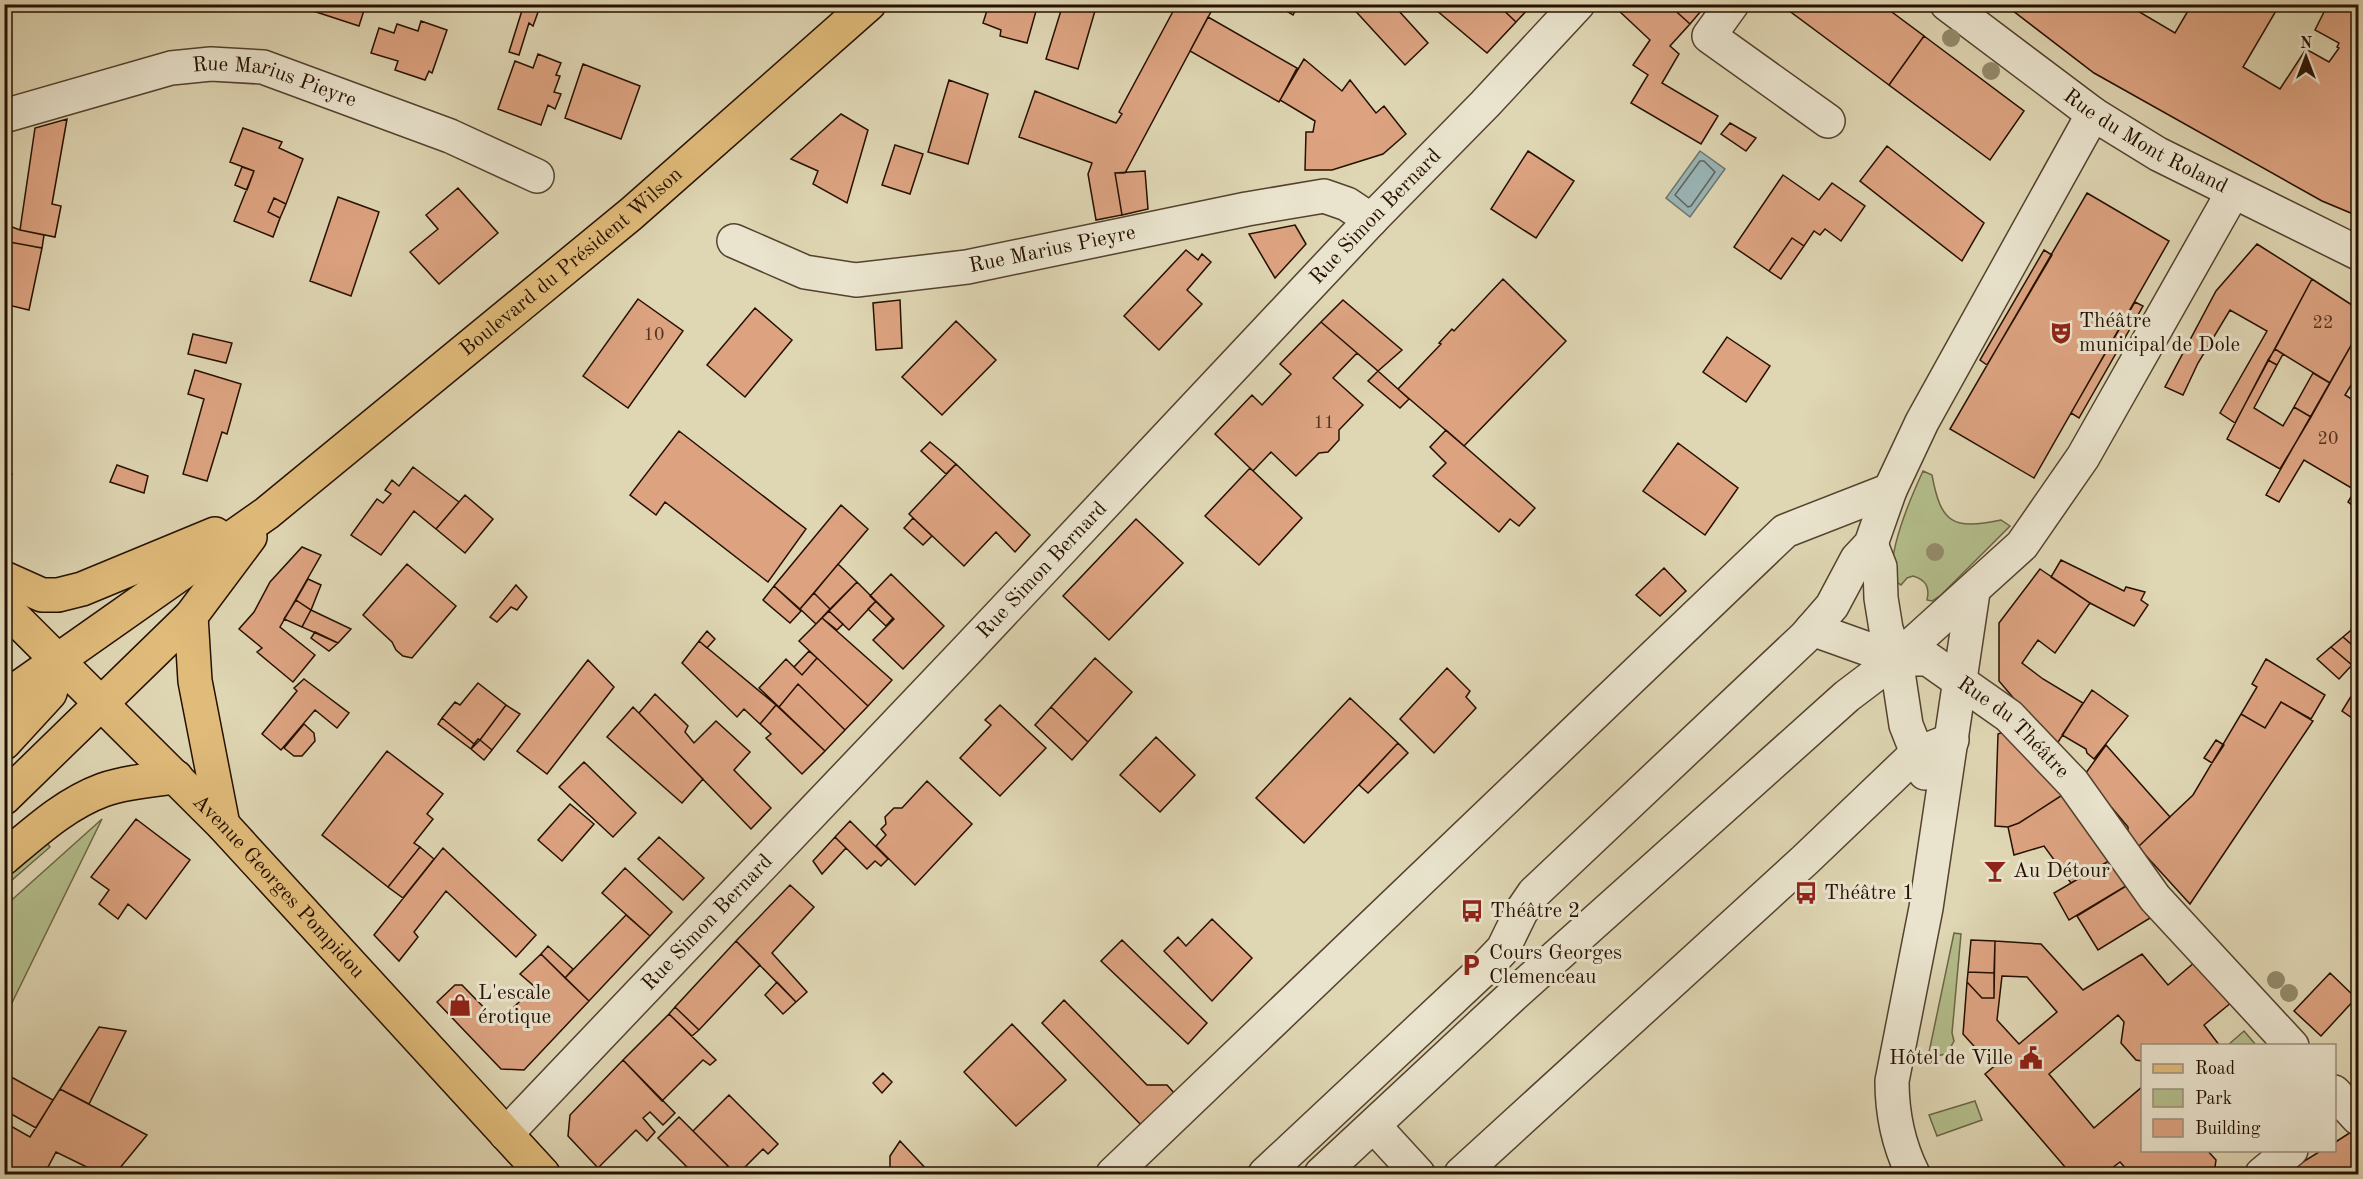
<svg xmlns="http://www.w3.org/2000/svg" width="2363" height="1179" font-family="'Old Standard TT',serif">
  <rect width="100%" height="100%" fill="#dfd6b3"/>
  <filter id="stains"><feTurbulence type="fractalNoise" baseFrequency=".00333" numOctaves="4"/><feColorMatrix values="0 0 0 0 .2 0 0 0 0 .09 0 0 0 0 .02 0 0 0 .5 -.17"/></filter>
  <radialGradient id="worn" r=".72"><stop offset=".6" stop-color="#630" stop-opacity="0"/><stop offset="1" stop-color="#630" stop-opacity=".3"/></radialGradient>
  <path fill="#b3bd8b" stroke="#6c6646" stroke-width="1.5" d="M1923,471L1932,475C1941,524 1953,530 2001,520L2010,526L1941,595L1932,601L1927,600C1930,587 1926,580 1913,576L1907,578L1901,585L1893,580C1887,552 1911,497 1923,471Z
    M102,819L5,1017V906Z
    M45,840L50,847L5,886V874Z
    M1954,933L1961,934L1952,1033L1954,1041L1947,1054L1928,1057Z
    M2244,1031L2256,1045H2228Z
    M1975,1101L1982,1120L1937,1136L1929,1115Z"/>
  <path fill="#99b6b8" stroke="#6b746f" stroke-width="1.5" d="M1700,151L1725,169L1690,217L1666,198Z"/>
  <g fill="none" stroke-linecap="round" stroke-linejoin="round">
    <path stroke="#60635c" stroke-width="1.5" d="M1700,161H1704L1715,172L1691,206L1688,207L1675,195Z"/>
  </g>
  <path fill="#dda381" stroke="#261001" stroke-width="1.5" fill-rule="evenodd" d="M309,4H366L359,26L307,9Z
    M524,4H541L533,26L529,23L519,55L509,52Z
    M989,4H1038L1027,43L1000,36L1001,30L983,23Z
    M1063,4H1097L1078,69L1046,59Z
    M1177,4H1207L1213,8L1125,173H1115L1122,215L1096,220L1088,174L1092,163L1019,137L1035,91L1116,123L1122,114L1119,112Z
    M1275,4H1299L1293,15Z
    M1349,4H1404L1398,10L1428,43L1405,65Z
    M1429,4H1497L1516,22L1487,53Z
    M1497,4H1533L1516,22Z
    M1623,4H1668L1690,24L1670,46L1679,54L1662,83L1718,116L1701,144L1631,103L1648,75L1633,65L1650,40L1618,10Z
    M1668,4H1707L1690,24Z
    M1780,4H1881L1924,36L1889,85Z
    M2004,4H2126L2175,33L2192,4H2280L2243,67L2280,89L2306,49L2329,62L2339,48L2337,47L2339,43L2315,30L2328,4L2358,5V216L2322,201L2094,73Z
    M1208,17L1297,68L1279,102L1190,51Z
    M421,21L447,30L432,73L429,71L425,80L395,70L398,61L371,53L379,28L394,33L397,24L418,31Z
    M1924,36L2024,111L1990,160L1889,85Z
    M538,54L561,63L556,75L560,76L554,92L561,94L555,109L548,105L541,125L498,109L515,61L533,68Z
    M1304,59L1342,91L1350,80L1376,113L1384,106L1406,134L1383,154L1332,170H1305L1306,132H1313L1315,121L1280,100Z
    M583,64L640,86L621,139L565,118Z
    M949,80L988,94L968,164L928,152Z
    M841,114L868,130L847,203L813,184L818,171L791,159Z
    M67,119L52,204L61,206L55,237L20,230L35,128Z
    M1730,123L1756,138L1746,151L1721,134Z
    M243,128L282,142L279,148L303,159L286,204L274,198L268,212L280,218L273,237L234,221L254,171L230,162Z
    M895,145L923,154L910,194L882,185Z
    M1887,146L1984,223L1962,261L1860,181Z
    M1528,151L1574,181L1536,238L1491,209Z
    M242,167L254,171L247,190L235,185Z
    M1145,171L1148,209L1122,215L1115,173Z
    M1783,175L1819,200L1832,183L1865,206L1841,241L1825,229L1820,235L1814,231L1804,246L1792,238L1769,271L1734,247Z
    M458,188L498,233L439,284L410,252L438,229L426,215Z
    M2087,193L2169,241L2034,478L1950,429Z
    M338,197L379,212L351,296L310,281Z
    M274,198L286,204L280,218L268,212Z
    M4,224L20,230L44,235L42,248L4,241Z
    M1295,225L1306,244L1275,278L1249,234Z
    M1792,238L1804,246L1781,279L1769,271Z
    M4,241L42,248L29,310L4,304Z
    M2257,244L2312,279L2235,423L2220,413L2267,331L2230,310L2198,363L2183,395L2165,387L2216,291Z
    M1186,250L1198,260L1202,254L1211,262L1187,290L1202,304L1159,350L1124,316Z
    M2044,250L2052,255L1987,365L1980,360Z
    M1503,279L1566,341L1464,446L1398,389L1441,344L1439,343L1452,329L1454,331Z
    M2312,279L2358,309V333L2330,383L2275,349Z
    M638,299L683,331L628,408L583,376Z
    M900,300L902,348L876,350L873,303Z
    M1343,300L1402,350L1378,371L1321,322Z
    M2135,302L2143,306L2079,418L2071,413Z
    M755,308L792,340L745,397L707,365Z
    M956,321L996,360L942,415L902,377Z
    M1321,322L1357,353L1333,378L1363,405L1339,430V440L1328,452L1319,453L1296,476L1271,452L1253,471L1215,434L1252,395L1262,405L1291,374L1280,364Z
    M2358,333V374L2345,395L2358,403V505L2356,508L2348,502L2355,490L2304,460L2279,502L2266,495Z
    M193,334L232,343L226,363L188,354Z
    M1727,337L1770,366L1746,402L1703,372Z
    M2275,349L2283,354L2277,365L2268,360Z
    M2268,360L2277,365L2254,408L2283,426L2294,407L2311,417L2280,469L2227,439Z
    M195,370L241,384L227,434L222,432L207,481L183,474L204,399L188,394Z
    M1378,371L1409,399L1400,408L1368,381Z
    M2313,373L2330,383L2311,417L2294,407Z
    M1446,430L1535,508L1519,526L1510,519L1499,532L1433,476L1446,463L1430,447Z
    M679,431L806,529L768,582L665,502L656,515L630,495Z
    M930,442L956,464L946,474L921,451Z
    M1678,443L1738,488L1705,535L1643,491Z
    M956,464L1030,535L1015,552L996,532L964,566L909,514Z
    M117,465L148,476L144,493L110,482Z
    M4,467L12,474L4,482Z
    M413,467L459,502L436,529L414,511L381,555L351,535L377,499L383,503L391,494L385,490L392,480L399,486Z
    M1250,468L1302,518L1259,565L1205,516Z
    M465,495L493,519L465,553L436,529Z
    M841,505L868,529L800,609L774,586Z
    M913,518L932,536L923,545L904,528Z
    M1136,519L1183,563L1109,640L1063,596Z
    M302,547L321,555L280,627L315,655L293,682L257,652L262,648L239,629L254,612L270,582Z
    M2061,560L2124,591L2126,587L2145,592L2141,600L2148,605L2134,626L2090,603L2051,577Z
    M407,564L456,606L412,658L403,656L396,650L392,642L363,615Z
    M838,564L857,582L830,609L814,593Z
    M1664,568L1686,591L1660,616L1636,595Z
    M2040,569L2090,603L2055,653L2038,640L2022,663L2043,679L2083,703L2055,747L1999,681V623Z
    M891,574L944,626L903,669L873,640L894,619L870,596Z
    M308,579L321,585L311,610L296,600Z
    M857,582L876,601L849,630L829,611Z
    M516,585L527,597L517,610L511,607L497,622L490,617Z
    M774,586L801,611L790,623L763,600Z
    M814,593L830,609L816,624L800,609Z
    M296,600L311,610L302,627L284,619Z
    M876,601L893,618L886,626L868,609Z
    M311,610L351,629L338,643L302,627Z
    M829,611L843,624L837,630L822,618Z
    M822,618L892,680L868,706L799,641Z
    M2356,626L2358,628V650L2343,637Z
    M707,631L715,639L707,648L699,641Z
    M315,632L338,643L329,651L311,638Z
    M2343,637L2358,650V660L2352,665L2331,647Z
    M699,641L776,705L760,724L744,709L737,717L682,663Z
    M2331,647L2352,665L2339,679L2317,659Z
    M809,651L817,658L802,675L794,667Z
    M817,658L868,706L845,730L798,684L779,707L759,688L786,659L802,675Z
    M1095,658L1132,692L1088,742L1051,707Z
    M2266,659L2325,695L2311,719L2281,702L2265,728L2241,714L2257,687L2252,684Z
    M588,660L614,687L547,774L517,751Z
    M1447,668L1470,691L1466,697L1476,708L1434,753L1400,719Z
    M304,679L349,713L337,728L315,710L281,750L262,734L297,691L294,688Z
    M478,683L506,705L480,740L478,739L474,744L442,718L455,702L460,705Z
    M798,684L845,730L825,751L779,707Z
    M2358,685V722L2342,711Z
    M2092,690L2128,716L2094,759L2087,753L2086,749L2062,735Z
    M655,694L688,726L685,732L694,743L716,721L750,752L734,770L771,808L751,829L639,713Z
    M1350,698L1398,743L1304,843L1256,798Z
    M2281,702L2313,721L2190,904L2138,847L2193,795L2241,714L2265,728Z
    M506,705L520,714L492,750L480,740Z
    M776,705L825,751L802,774L766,738L771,734L760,724Z
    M1000,705L1046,748L1000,796L960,758L991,725L985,720Z
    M633,707L703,779L682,803L607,737Z
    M1051,707L1088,742L1072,760L1035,725Z
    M442,718L474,744L471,749L438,724Z
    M304,724L314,733L315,741L302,756H294L284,748Z
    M2012,729L2067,792L2019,823L2008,827L1995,826L1998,734Z
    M1156,737L1195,775L1160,812L1120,775Z
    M480,740L492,750L484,760L471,749Z
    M2216,740L2224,745L2212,763L2204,758Z
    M1398,743L1408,753L1368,793L1359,785Z
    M2106,745L2170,817L2138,847L2128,834V827L2112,808L2106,806L2083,777Z
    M387,751L443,794L427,814L433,819L414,843L420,847L388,887L322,835Z
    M584,762L636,813L613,837L559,787Z
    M927,781L972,824L915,885L876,846L886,835L881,829L886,824L885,817L894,808H902Z
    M2067,792L2114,858L2071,883L2044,846L2014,855L2008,827L2019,823Z
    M570,804L594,824L562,861L538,840Z
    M136,819L190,860L146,919L128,904L118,919L99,904L109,890L91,877Z
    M850,821L888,859L881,866L875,861L867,869L835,837Z
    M659,837L704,878L683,900L638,859Z
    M835,837L846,848L822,874L813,861Z
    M420,847L434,859L403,898L388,887Z
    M443,848L536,935L516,957L446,891L414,932L418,937L399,961L374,935Z
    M2114,858L2131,883L2069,920L2054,893Z
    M625,868L672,912L650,936L602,893Z
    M2131,883L2155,915L2098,950L2077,916Z
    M790,885L814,907L772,953L807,992L796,1002L736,941Z
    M626,915L650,936L589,1001L565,978Z
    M1212,919L1252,958L1212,1001L1164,951L1178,937L1186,946Z
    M1122,940L1207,1023L1188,1044L1101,961Z
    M1971,940L1995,941L1994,973L1968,972Z
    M736,941L760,965L699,1030L675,1007Z
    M1995,941L2041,944L2083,990L2142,954L2168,985L2195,962L2232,1002L2204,1025L2220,1046H2142V1061L2136,1060L2121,1043L2124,1022L2118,1015L2049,1074L2094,1128L2142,1087V1150H2207L2216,1160L2214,1174H2127L2128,1171L2120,1162L2104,1174H2071L1985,1074L1998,1063L1987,1051L1982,1055L1963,1034L1967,982L1982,998H1994ZM2002,976L2027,977L2057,1012L2019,1044L1997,1020Z
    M548,946L573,969L565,978L541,954Z
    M541,954L589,1001L524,1070L501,1069L437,1002L455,985H462L498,1022L535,987L520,974Z
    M1968,972L1994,973V998H1982L1967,982Z
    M2330,973L2356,998L2321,1036L2294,1011Z
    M777,982L796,1002L783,1014L765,995Z
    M1064,1000L1147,1085H1167L1175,1094L1143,1127L1042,1023Z
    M675,1007L699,1030L692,1036L669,1014Z
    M669,1014L716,1060L710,1065L703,1060L662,1101L623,1060Z
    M1012,1024L1066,1080L1016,1126L964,1072Z
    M99,1027L126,1031L89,1104L60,1089Z
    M623,1060L675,1113L663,1125L650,1112L643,1118L655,1132L647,1141L636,1130L598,1168L568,1136L570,1115Z
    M4,1073L53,1100L36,1128L4,1110Z
    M883,1073L892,1082L882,1093L873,1083Z
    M60,1089L147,1135L115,1174H101L56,1152L48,1167L41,1169L38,1174H4V1134L9,1125L30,1137Z
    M729,1095L778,1144L768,1154L763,1149L738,1174H736L693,1131Z
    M679,1117L728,1166L720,1174H694L658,1138Z
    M2351,1132L2358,1140V1170L2355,1174H2295L2290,1170L2322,1150H2334V1143Z
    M900,1141L931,1174H890V1156Z"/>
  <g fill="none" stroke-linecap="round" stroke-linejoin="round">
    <g stroke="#54422e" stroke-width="36">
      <g id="minor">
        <path d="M1732,4L1709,36L1828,121"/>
        <path id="s1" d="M1947,4L2093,114L2158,154L2358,253"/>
        <path id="s2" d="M4,116L171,68L211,64L263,67L450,136L537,176"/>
        <path id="s3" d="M734,241L805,272L856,280L967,267L1247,209L1324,196L1347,204L1371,220"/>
        <path d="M1871,544L1880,567L1881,598L1886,629L1896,659L1906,725L1925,773"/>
        <path id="s4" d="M1812,629L1896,659H1928L2009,716L2073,783L2155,898L2292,1046"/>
        <path d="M2334,1092L2358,1118"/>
        <path d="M1374,1126L1418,1174"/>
        <path id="s5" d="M506,1134L966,651L1371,220L1485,104L1578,4"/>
        <path d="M1113,1174L1785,531L1890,490"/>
        <path d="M1265,1174L1483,970L1503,949L1521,912L1534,893L1805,637L1832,606L1857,559L1871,544L1890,490L1922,422L2093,114"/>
        <path d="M1321,1174L1510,998L1847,696L1896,659L2022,545L2083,457L2233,192"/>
        <path d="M1461,1174L1805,860L1916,754L1952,740"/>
        <path d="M1913,1174C1898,1144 1892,1115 1892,1081L1926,908L1973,592"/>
        <path d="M2262,1174L2291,1150"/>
      </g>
    </g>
    <g stroke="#261001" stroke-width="36">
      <g id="major">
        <path d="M4,578L42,595H58L82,589L215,534"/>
        <path id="s6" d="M4,607L223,825L543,1174"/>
        <path d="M191,616L195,681L223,825"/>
        <path id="s7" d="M4,698L267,513L631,214L869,4"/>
        <path d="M4,743L50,693L59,661"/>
        <path d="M4,798L191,616L250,537"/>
        <path d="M4,858C35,832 65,804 103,790C126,782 152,780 176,777"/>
      </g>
    </g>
    <use href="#minor" stroke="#eae4ce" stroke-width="33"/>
    <use href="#major" stroke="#e0bb7a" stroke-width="33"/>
  </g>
  <g fill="#948b6c">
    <circle cx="1951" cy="38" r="9"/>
    <circle cx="1991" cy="71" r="9"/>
    <circle cx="1935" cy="552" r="9"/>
    <circle cx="2276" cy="980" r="9"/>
    <circle cx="2289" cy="993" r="9"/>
  </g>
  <defs>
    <g id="theatre-bare" transform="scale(1.8)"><path d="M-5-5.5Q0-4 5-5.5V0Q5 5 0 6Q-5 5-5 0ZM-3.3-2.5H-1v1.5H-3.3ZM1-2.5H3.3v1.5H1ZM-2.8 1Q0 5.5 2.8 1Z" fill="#8f2418" stroke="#eae4ce" stroke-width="2.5" paint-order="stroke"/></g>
    <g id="bar-bare" transform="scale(1.8)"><path d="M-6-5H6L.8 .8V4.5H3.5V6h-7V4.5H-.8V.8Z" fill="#8f2418" stroke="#eae4ce" stroke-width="2.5" paint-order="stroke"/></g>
    <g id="bus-bare" transform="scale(1.8)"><path d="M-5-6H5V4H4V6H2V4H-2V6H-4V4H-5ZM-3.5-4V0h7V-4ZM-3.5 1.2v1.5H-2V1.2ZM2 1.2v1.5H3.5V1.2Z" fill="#8f2418" stroke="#eae4ce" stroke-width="2.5" paint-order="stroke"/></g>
    <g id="parking-bare" transform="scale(1.8)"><path d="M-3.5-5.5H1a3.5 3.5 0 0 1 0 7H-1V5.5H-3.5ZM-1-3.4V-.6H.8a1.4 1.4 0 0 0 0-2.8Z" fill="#8f2418" stroke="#eae4ce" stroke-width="2.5" paint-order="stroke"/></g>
    <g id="shop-bare" transform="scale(1.8)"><path d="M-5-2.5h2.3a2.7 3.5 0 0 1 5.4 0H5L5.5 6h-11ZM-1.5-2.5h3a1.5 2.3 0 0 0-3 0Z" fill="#8f2418" stroke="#eae4ce" stroke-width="2.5" paint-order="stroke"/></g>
    <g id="civic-bare" transform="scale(1.8)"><path d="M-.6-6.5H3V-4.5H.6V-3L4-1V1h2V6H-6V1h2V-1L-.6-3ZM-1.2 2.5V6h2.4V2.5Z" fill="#8f2418" stroke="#eae4ce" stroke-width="2.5" paint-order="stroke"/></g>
  </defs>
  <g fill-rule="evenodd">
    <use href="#theatre-bare" x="2061" y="333"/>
    <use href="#bar-bare" x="1995" y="871"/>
    <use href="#bus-bare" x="1806" y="893"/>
    <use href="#bus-bare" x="1472" y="911"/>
    <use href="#parking-bare" x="1471" y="965"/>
    <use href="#shop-bare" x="460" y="1005"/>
    <use href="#civic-bare" x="2031" y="1058"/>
  </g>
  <g text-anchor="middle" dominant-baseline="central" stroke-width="6" stroke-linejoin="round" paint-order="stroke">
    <g font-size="18" fill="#543521">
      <text x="2323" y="323">22</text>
      <text x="654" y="335">10</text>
      <text x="1324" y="423">11</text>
      <text x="2328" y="439">20</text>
    </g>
    <g font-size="21" fill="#261001" stroke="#eae4ce">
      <text stroke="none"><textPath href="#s2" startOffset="280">Rue Marius Pieyre</textPath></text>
      <text stroke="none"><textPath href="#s1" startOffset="242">Rue du Mont Roland</textPath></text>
      <text stroke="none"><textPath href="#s5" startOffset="1264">Rue Simon Bernard</textPath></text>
      <text stroke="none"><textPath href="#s3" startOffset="328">Rue Marius Pieyre</textPath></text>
      <text stroke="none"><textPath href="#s7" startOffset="716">Boulevard du Président Wilson</textPath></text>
      <text stroke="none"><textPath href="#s5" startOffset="778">Rue Simon Bernard</textPath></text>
      <text stroke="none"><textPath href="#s4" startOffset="231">Rue du Théâtre</textPath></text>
      <text stroke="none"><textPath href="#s6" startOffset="392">Avenue Georges Pompidou</textPath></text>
      <text stroke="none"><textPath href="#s5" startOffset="292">Rue Simon Bernard</textPath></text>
    </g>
    <g font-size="21" fill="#261001" stroke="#eae4ce" text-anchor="start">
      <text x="2079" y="321">Théâtre<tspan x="2079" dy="24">municipal de Dole</tspan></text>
      <text x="2013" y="871">Au Détour</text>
      <text x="1824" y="893">Théâtre 1</text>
      <text x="1490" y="911">Théâtre 2</text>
      <text x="1489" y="953">Cours Georges<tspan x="1489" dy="24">Clemenceau</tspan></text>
      <text x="478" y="993">L'escale<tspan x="478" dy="24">érotique</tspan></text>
      <text x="2013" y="1058" text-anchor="end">Hôtel de Ville</text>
    </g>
  </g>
  <rect width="2363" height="1179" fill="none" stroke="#dfd6b3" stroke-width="24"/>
  <rect x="6" y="6" width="2351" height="1167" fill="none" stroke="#261001" stroke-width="3"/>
  <rect x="12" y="12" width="2339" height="1155" fill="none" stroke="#261001" stroke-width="1.5"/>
  <rect x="2141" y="1044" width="195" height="108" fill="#eae4ce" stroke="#9c8f7c" stroke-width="1.5"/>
  <rect x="2153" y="1064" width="30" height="9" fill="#e0bb7a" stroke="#9c8f7c" stroke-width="1.5"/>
  <text x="2195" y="1074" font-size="18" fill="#261001">Road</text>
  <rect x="2153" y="1089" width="30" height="18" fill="#b3bd8b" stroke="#9c8f7c" stroke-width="1.5"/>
  <text x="2195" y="1104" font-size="18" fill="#261001">Park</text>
  <rect x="2153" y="1119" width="30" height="18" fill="#dda381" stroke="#9c8f7c" stroke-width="1.5"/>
  <text x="2195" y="1134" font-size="18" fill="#261001">Building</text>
  <g transform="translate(2306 57)" stroke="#eae4ce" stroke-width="4.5" paint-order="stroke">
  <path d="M0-4.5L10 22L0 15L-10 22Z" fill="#261001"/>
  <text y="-9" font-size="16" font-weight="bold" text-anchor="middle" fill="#261001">N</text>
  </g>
  <rect width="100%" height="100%" filter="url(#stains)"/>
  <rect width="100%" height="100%" fill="url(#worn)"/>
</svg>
